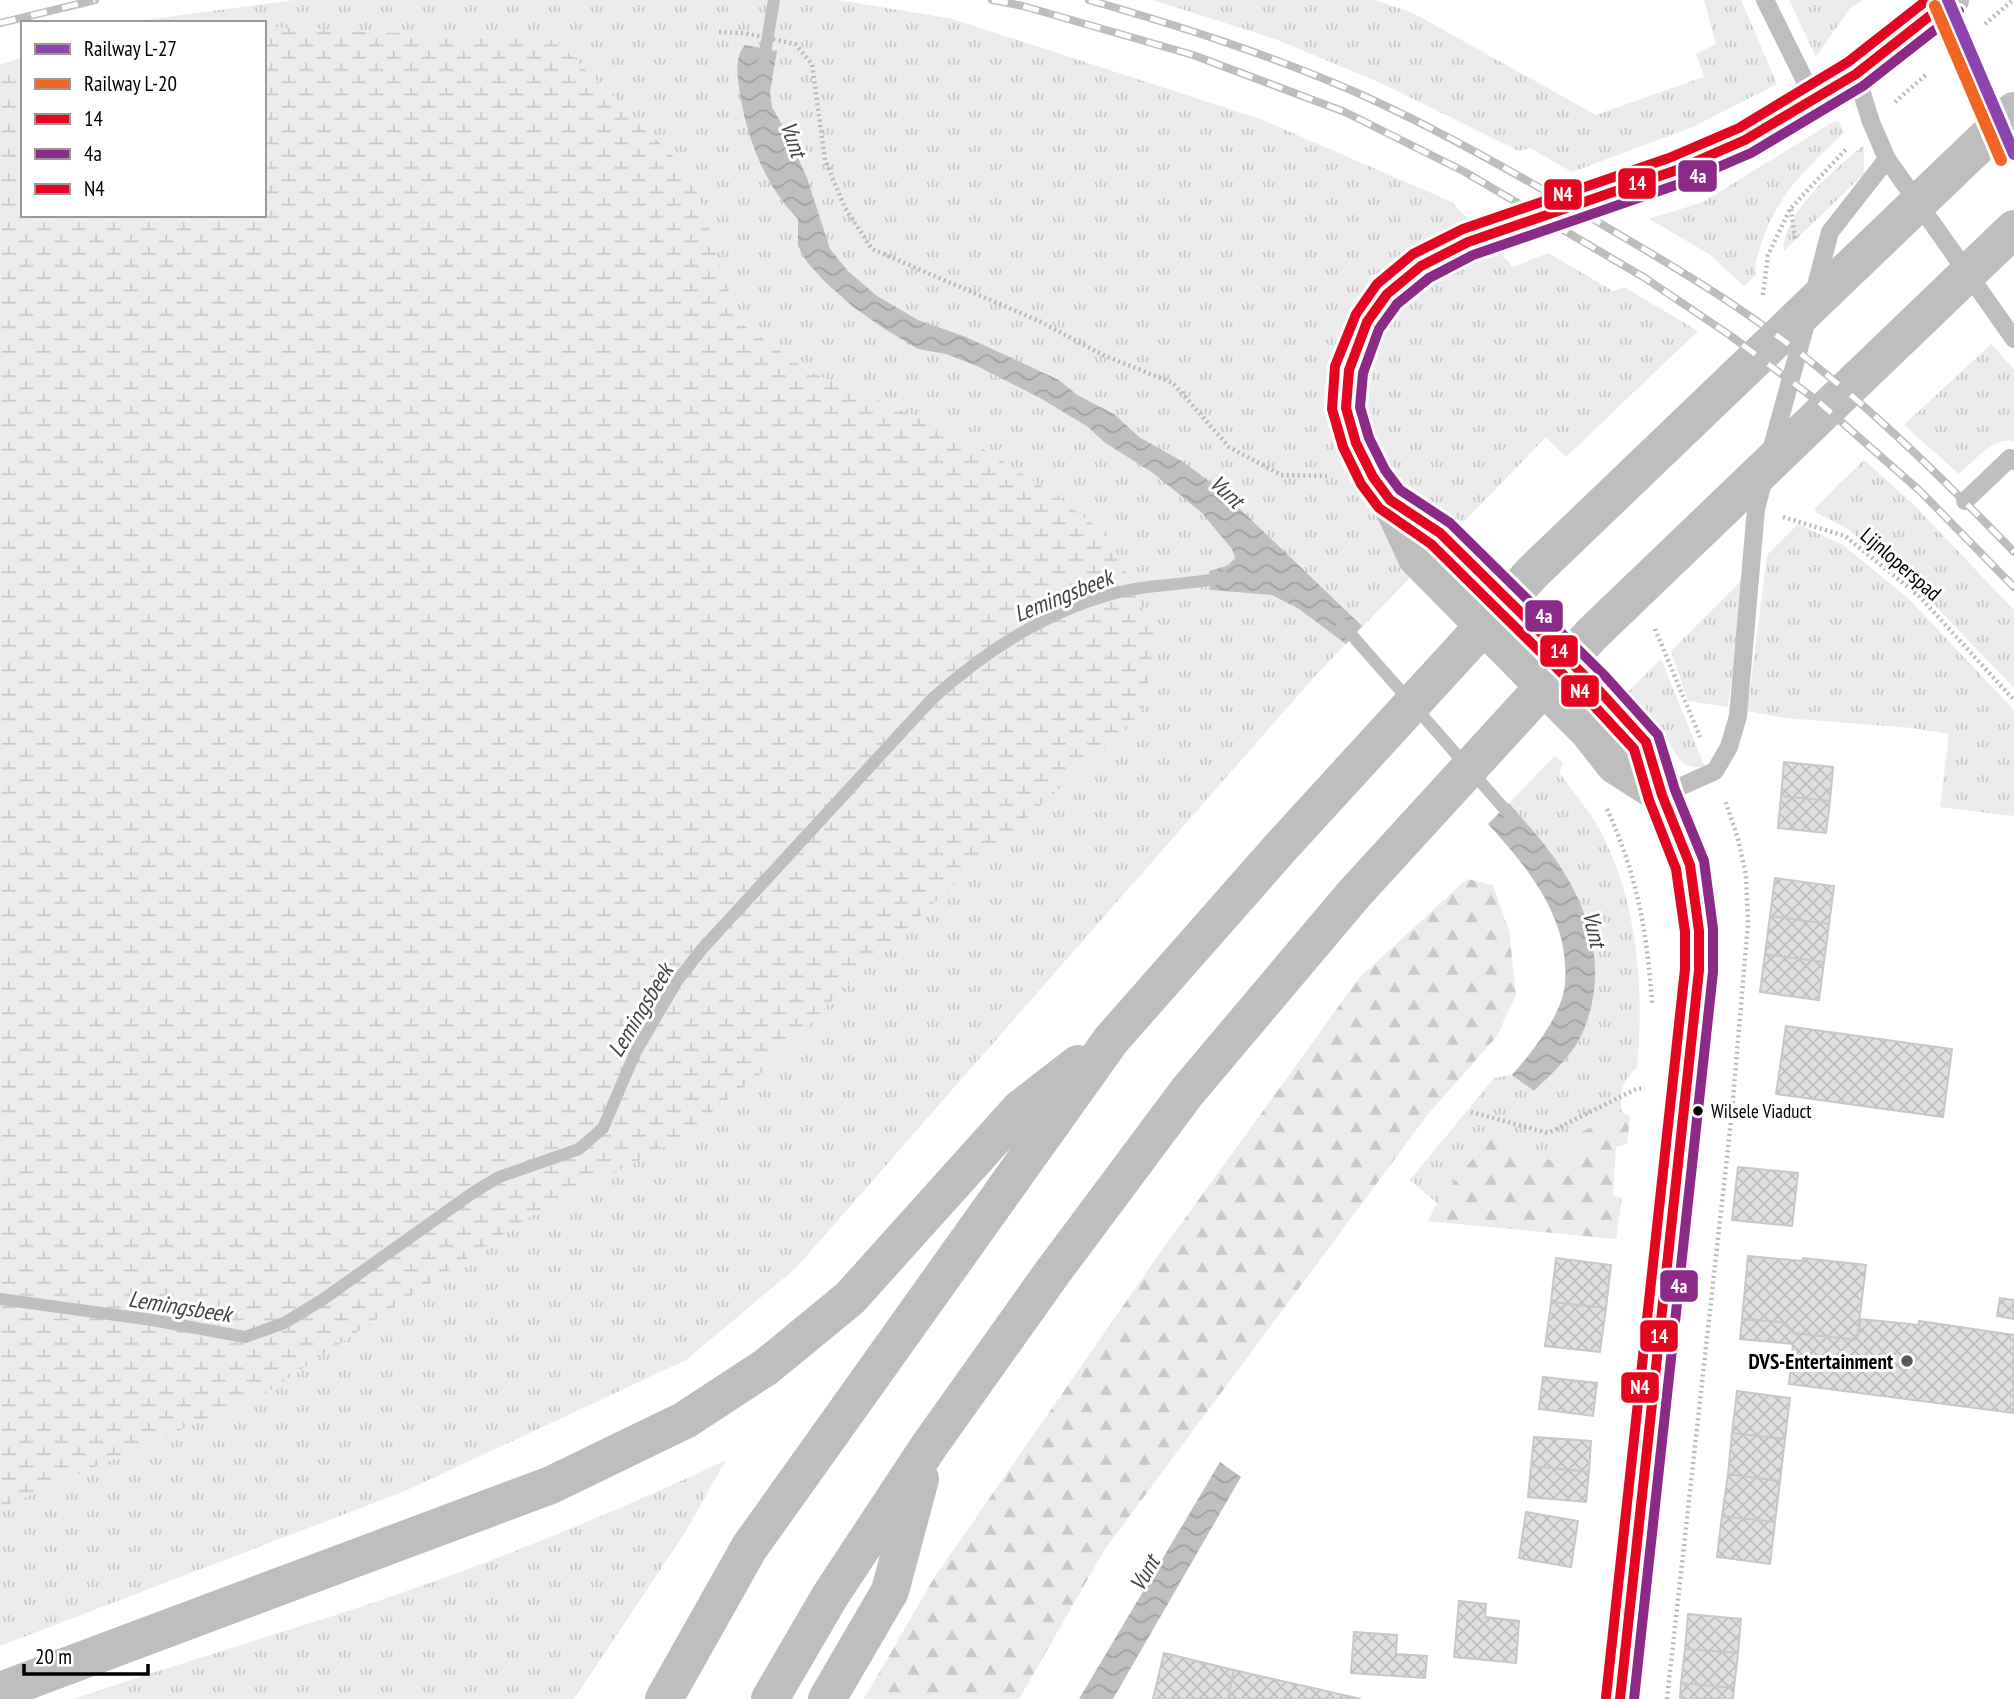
<svg xmlns="http://www.w3.org/2000/svg" width="2014" height="1699" font-family="'PT Sans Narrow',sans-serif">
  <defs>
    <pattern id="grass-tufts" width="24" height="20" patternUnits="userSpaceOnUse" patternTransform="scale(1.75)"><rect width="24" height="20" fill="#ececec"/><path d="M3 7l-1-3M5 7V3M7 7l1-3M15 17l-1-3M17 17v-4M19 17l1-3" fill="none" stroke="#c9c9c9"/></pattern>
    <pattern id="forest-firs" width="22" height="20" patternUnits="userSpaceOnUse" patternTransform="scale(1.75)"><rect width="22" height="20" fill="#ececec"/><path d="M5 1l3.5 6h-7zM16 11l3.5 6h-7z" fill="#c9c9c9"/></pattern>
    <pattern id="wetland-marsh" width="20" height="14" patternUnits="userSpaceOnUse" patternTransform="scale(1.75)"><rect width="20" height="14" fill="#ececec"/><path d="M1 5h8M5 5V1M11 12h8M15 12V8" fill="none" stroke="#c9c9c9"/></pattern>
    <pattern id="water-waves" width="16" height="10" patternUnits="userSpaceOnUse" patternTransform="scale(1.75)"><rect width="16" height="10" fill="#bfbfbf"/><path d="M0 5q4-4 8 0t8 0" fill="none" stroke="#a2a2a2"/></pattern>
    <pattern id="building-cross-hatch" width="8" height="8" patternUnits="userSpaceOnUse" patternTransform="scale(1.75)"><rect width="8" height="8" fill="#dfdfdf"/><path d="M0 0l8 8M0 8l8-8" fill="none" stroke="#bebebe"/></pattern>
  </defs>
  <rect width="100%" height="100%" fill="#fff"/>
  <path fill="url(#grass-tufts)" d="M294,0H838L953,19L1260,119L1452,202L1513,267L1548,253L1613,291L1624,287L1698,331L1566,457L1546,437L1314,677L797,1267L686,1360L405,1491L0,1646V1508L266,1393L529,1217L672,1143L758,1076L870,962L961,435L810,372L739,322L691,174L556,40L264,27V23L138,21Z
    M1153,0H1375L1413,13L1596,115L1703,77L1705,79L1696,54L1716,44L1704,0H1741L1777,84L1693,127L1572,172L1530,148L1519,151L1385,85L1278,40Z
    M1789,0H1863L1850,8L1816,57Z
    M1834,121L1839,122L1844,133C1807,167 1774,198 1760,248C1757,257 1754,265 1756,275L1744,286L1709,254L1651,220L1652,218L1703,202Z
    M1864,145V174L1784,251C1782,213 1837,167 1864,145Z
    M1991,344L2014,369V442C1994,435 1974,462 1959,474L1904,425Z
    M1864,460L1914,505L2014,610V688L1921,591L1848,529L1817,513L1814,509Z
    M1798,524L1843,545L1908,598L2014,710V816L1940,807L1949,734L1912,728L1785,718L1747,711L1767,555Z
    M1745,577L1728,707L1688,701L1671,651Z
    M1661,659L1705,767H1692L1682,763L1665,737L1623,697Z
    M1555,756L1563,763L1559,772C1570,788 1584,804 1594,820C1637,892 1645,986 1637,1068C1623,1079 1618,1094 1622,1112L1576,1135L1572,1157L1558,1163L1521,1149L1496,1130L1437,1203L1410,1180L1494,1078L1512,1075L1535,1091L1579,1041L1551,853L1509,803Z
    M726,1460L686,1531L574,1699H74C184,1661 297,1629 407,1591C516,1553 622,1509 726,1460Z"/>
  <path fill="url(#forest-firs)" d="M1467,879L1493,885L1509,931L1516,995L1497,1036L1429,1113L1105,1549L1019,1699H864L934,1578L1157,1257L1360,977Z
    M1622,1112L1630,1117L1627,1144L1616,1147L1613,1196L1622,1198L1616,1239L1428,1221L1437,1203L1496,1130L1521,1149L1558,1163L1572,1157L1575,1135Z"/>
  <path fill="url(#wetland-marsh)" d="M264,27L556,40L691,174L739,322L810,372L961,435L1057,496L1110,538L1156,639L1142,712L870,962L758,1076L672,1143L529,1217L266,1393L0,1508V65L23,57V215H264Z"/>
  <path fill="url(#water-waves)" d="M745,45L777,51L770,92L772,107L787,133L807,178L830,249L848,271L877,296L918,320L966,337L1059,380L1077,395L1114,414L1139,437L1185,463L1219,489L1362,626L1346,644L1299,609L1272,595L1211,590L1209,571L1227,566L1235,558L1232,549L1201,512L1153,473L1104,442L1088,427L1042,399L977,366L946,354L918,349L883,328L852,306L825,282L807,262L798,246V219C764,185 745,134 739,87C737,73 735,56 745,45Z
    M1509,803C1522,819 1538,835 1550,852C1591,906 1611,975 1580,1038C1570,1058 1549,1076 1534,1091L1512,1075C1532,1052 1563,1014 1565,983C1570,919 1529,869 1488,824Z
    M1220,1462L1241,1477L1113,1699H1079Z"/>
  <g fill="none" stroke-linecap="round" stroke-linejoin="round">
    <path stroke="#bfbfbf" stroke-width="12" d="M763,65L774,0
      M1342,624L1515,821
      M0,1299L152,1320L245,1337L284,1323L322,1300L474,1192L499,1177L579,1149L603,1128L635,1053L677,981L702,949L932,699C985,651 1043,613 1112,594C1149,583 1188,586 1224,577"/>
  </g>
  <path fill="url(#building-cross-hatch)" stroke="#c7c7c7" stroke-width="2" d="M1784,762L1833,767L1830,801L1781,796Z
    M1781,796L1830,801L1826,833L1778,828Z
    M1775,878L1834,886L1829,924L1770,916Z
    M1770,916L1829,924L1824,962L1765,954Z
    M1765,954L1824,962L1819,1000L1760,992Z
    M1786,1026L1952,1049L1943,1117L1776,1094Z
    M1738,1167L1798,1173L1792,1226L1732,1220Z
    M1748,1256L1802,1261L1803,1258L1866,1265L1857,1340L1794,1333L1781,1322L1742,1319Z
    M1556,1258L1611,1265L1606,1308L1551,1302Z
    M2000,1298L2014,1300V1319L1997,1316Z
    M1551,1302L1606,1308L1600,1352L1545,1346Z
    M1742,1319L1781,1322L1794,1333L1857,1340L1861,1319L1919,1325V1321L2014,1335V1413L1789,1384L1793,1344L1740,1339Z
    M1543,1377L1597,1383L1593,1416L1539,1409Z
    M1737,1391L1790,1398L1785,1439L1732,1433Z
    M1732,1433L1785,1439L1780,1481L1728,1474Z
    M1534,1437L1591,1441L1589,1472L1531,1466Z
    M1531,1466L1589,1472L1586,1502L1528,1497Z
    M1728,1474L1780,1481L1775,1522L1722,1516Z
    M1526,1512L1578,1521L1571,1567L1519,1558Z
    M1722,1516L1775,1522L1770,1564L1717,1557Z
    M1459,1601L1486,1604L1485,1617L1519,1621L1516,1663L1454,1657Z
    M1688,1614L1741,1619L1738,1653L1685,1649Z
    M1354,1632L1397,1635L1396,1654L1427,1656L1425,1678L1351,1673Z
    M1685,1649L1738,1653L1734,1688L1681,1683Z
    M1164,1653L1234,1670L1228,1699H1153Z
    M1234,1670L1361,1699H1228Z
    M1681,1683L1734,1688L1733,1699H1680Z"/>
  <g fill="none" stroke-linecap="round" stroke-linejoin="round">
    <path stroke="#b9b9b9" stroke-width="4.5" stroke-dasharray="2 3.5" stroke-linecap="butt" d="M1985,24L2013,0
      M719,32L744,33L795,44L812,64L825,160L845,208L872,249L1039,321L1103,355L1173,383L1229,447L1281,475L1327,476
      M1895,102L1928,73
      M1791,209L1795,239
      M1763,295L1768,255L1790,209L1848,147
      M1783,517L1845,536L1919,596L2014,700
      M1655,629L1700,737
      M1607,809C1637,875 1647,931 1652,1003
      M1471,1112L1548,1133L1636,1089L1645,1088
      M1667,1699L1731,1121L1748,924L1746,875L1738,839L1725,800"/>
    <path stroke="#bebebe" stroke-width="18" d="M1765,0L1815,101
      M1856,74L1871,122L1887,159L2014,339
      M1814,293L1830,232L1887,159
      M1771,451L1807,320
      M1965,501L2010,458L2014,461
      M1662,795L1715,771L1729,747L1738,716L1756,509L1764,479"/>
    <path stroke="#bebebe" stroke-width="38" d="M1390,500L1440,533L1595,686L1646,742L1662,795L1690,865L1699,931V970L1620,1699
      M1662,795L1615,765L1589,732L1417,558L1390,500L1373,477L1356,443L1346,408L1349,370L1367,322L1387,294L1421,266L1468,242L1674,171L1745,140L1856,74L1950,0"/>
    <path stroke="#bebebe" stroke-width="38" d="M0,1691L551,1485L685,1420L766,1367L850,1298L1020,1109L1078,1064
      M664,1699L749,1548L1111,1040L1281,847L1533,572L2014,111
      M770,1699L830,1596L929,1446L1052,1273L1187,1092L1354,894L1592,634L2014,229
      M827,1699L890,1591L920,1479"/>
    <g stroke="#bebebe" stroke-width="8">
      <path id="rail" d="M992,0L1023,6L1193,55L1345,112L1465,172L1645,278L1731,336L1820,403L1920,491L2014,587
        M1089,0C1179,26 1268,54 1353,91C1428,124 1501,165 1571,206C1626,239 1682,270 1735,306C1837,374 1929,464 2014,552
        M0,23L95,0"/>
    </g>
    <use href="#rail" stroke="#fff" stroke-width="5" stroke-dasharray="16" stroke-linecap="butt"/>
    <g stroke="#fff" stroke-width="16">
      <path id="bus-1" d="M1620,1699L1699,970V931L1690,865L1662,795L1646,742L1595,686L1440,533L1390,500L1373,477L1356,443L1346,408L1349,370L1367,322L1387,294L1421,266L1468,242L1674,171L1745,140L1856,74L1950,0"/>
    </g>
    <g stroke="#fff" stroke-width="16">
      <path id="bus-2" d="M1634,1699L1713,972V929L1704,861L1675,790L1658,735L1605,676L1450,523L1400,490L1385,470L1369,438L1360,407L1363,373L1379,329L1397,304L1429,278L1473,255L1679,184L1751,153L1863,86L1959,11"/>
    </g>
    <g stroke="#fff" stroke-width="16">
      <path id="bus-3" d="M1606,1697L1685,969V932L1676,869L1649,800L1634,749L1585,696L1431,544L1379,508L1361,484L1343,447L1332,409L1335,366L1356,314L1377,284L1413,254L1463,229L1669,158L1739,128L1848,62L1927,0"/>
    </g>
    <use href="#bus-1" stroke="#e40521" stroke-width="10"/>
    <use href="#bus-2" stroke="#8c2b87" stroke-width="10"/>
    <use href="#bus-3" stroke="#e40521" stroke-width="10"/>
    <g stroke="#fff" stroke-width="18">
      <path id="rail-1" d="M1948,0L2014,154"/>
    </g>
    <g stroke="#fff" stroke-width="18">
      <path id="rail-2" d="M1935,6L2001,160"/>
    </g>
    <use href="#rail-1" stroke="#8e44ad" stroke-width="12"/>
    <use href="#rail-2" stroke="#f26522" stroke-width="12"/>
  </g>
  <circle fill="#000" stroke="#fff" stroke-width="2.5" cx="1698" cy="1111" r="6"/>
  <circle fill="#595959" stroke="#fff" stroke-width="2.5" cx="1907" cy="1361" r="7"/>
  <g text-anchor="middle" dominant-baseline="central" stroke-width="6" stroke-linejoin="round" paint-order="stroke">
    <g font-size="19" fill="#000" stroke="#fff" text-anchor="start">
      <text x="1711" y="1111">Wilsele Viaduct</text>
    </g>
    <g font-size="21" fill="#000" stroke="#fff">
      <text transform="translate(1901 564) rotate(41)">Lijnloperspad</text>
    </g>
    <g font-size="21" font-weight="bold" fill="#000" stroke="#fff" text-anchor="end">
      <text x="1893" y="1361">DVS-Entertainment</text>
    </g>
    <g font-size="23" font-style="italic" fill="#444" stroke="#fff">
      <text transform="translate(794 139) rotate(71)">Vunt</text>
      <text transform="translate(1227 491) rotate(43)">Vunt</text>
      <text transform="translate(1063 595) rotate(-22)">Lemingsbeek</text>
      <text transform="translate(1595 929) rotate(77)">Vunt</text>
      <text transform="translate(640 1010) rotate(-59)">Lemingsbeek</text>
      <text transform="translate(180 1306) rotate(9)">Lemingsbeek</text>
      <text transform="translate(1144 1573) rotate(-60)">Vunt</text>
    </g>
  </g>
  <g stroke="#fff" stroke-width="2.5">
    <rect x="1677" y="159" width="41" height="34" rx="7" fill="#8c2b87"/>
    <rect x="1617" y="167" width="40" height="33" rx="7" fill="#e40521"/>
    <rect x="1543" y="178" width="40" height="33" rx="7" fill="#e40521"/>
    <rect x="1524" y="599" width="40" height="34" rx="7" fill="#8c2b87"/>
    <rect x="1539" y="634" width="40" height="34" rx="7" fill="#e40521"/>
    <rect x="1560" y="674" width="40" height="34" rx="7" fill="#e40521"/>
    <rect x="1659" y="1269" width="40" height="34" rx="7" fill="#8c2b87"/>
    <rect x="1639" y="1319" width="40" height="34" rx="7" fill="#e40521"/>
    <rect x="1620" y="1371" width="40" height="33" rx="7" fill="#e40521"/>
  </g>
  <g font-size="19" text-anchor="middle" font-weight="bold" fill="#fff">
    <text x="1698" y="183">4a</text>
    <text x="1637" y="190">14</text>
    <text x="1563" y="201">N4</text>
    <text x="1544" y="623">4a</text>
    <text x="1559" y="658">14</text>
    <text x="1580" y="698">N4</text>
    <text x="1679" y="1293">4a</text>
    <text x="1659" y="1343">14</text>
    <text x="1640" y="1394">N4</text>
  </g>
  <rect x="21" y="21" width="245" height="196" fill="#ffffff" stroke="#999999" stroke-width="2"/>
  <rect x="35" y="44" width="35" height="10" fill="#8e44ad" stroke="#999999" stroke-width="2"/>
  <text x="84" y="56" font-size="21" fill="#000000">Railway L-27</text>
  <rect x="35" y="79" width="35" height="10" fill="#f26522" stroke="#999999" stroke-width="2"/>
  <text x="84" y="91" font-size="21" fill="#000000">Railway L-20</text>
  <rect x="35" y="114" width="35" height="10" fill="#e40521" stroke="#999999" stroke-width="2"/>
  <text x="84" y="126" font-size="21" fill="#000000">14</text>
  <rect x="35" y="149" width="35" height="10" fill="#8c2b87" stroke="#999999" stroke-width="2"/>
  <text x="84" y="161" font-size="21" fill="#000000">4a</text>
  <rect x="35" y="184" width="35" height="10" fill="#e40521" stroke="#999999" stroke-width="2"/>
  <text x="84" y="196" font-size="21" fill="#000000">N4</text>
  <path d="M24 1664v10h124v-10" fill="none" stroke="#000000" stroke-width="3.5"/>
  <text x="35" y="1664" font-size="21" fill="#000000" stroke="#ffffff" stroke-width="5" paint-order="stroke">20 m</text>
</svg>
